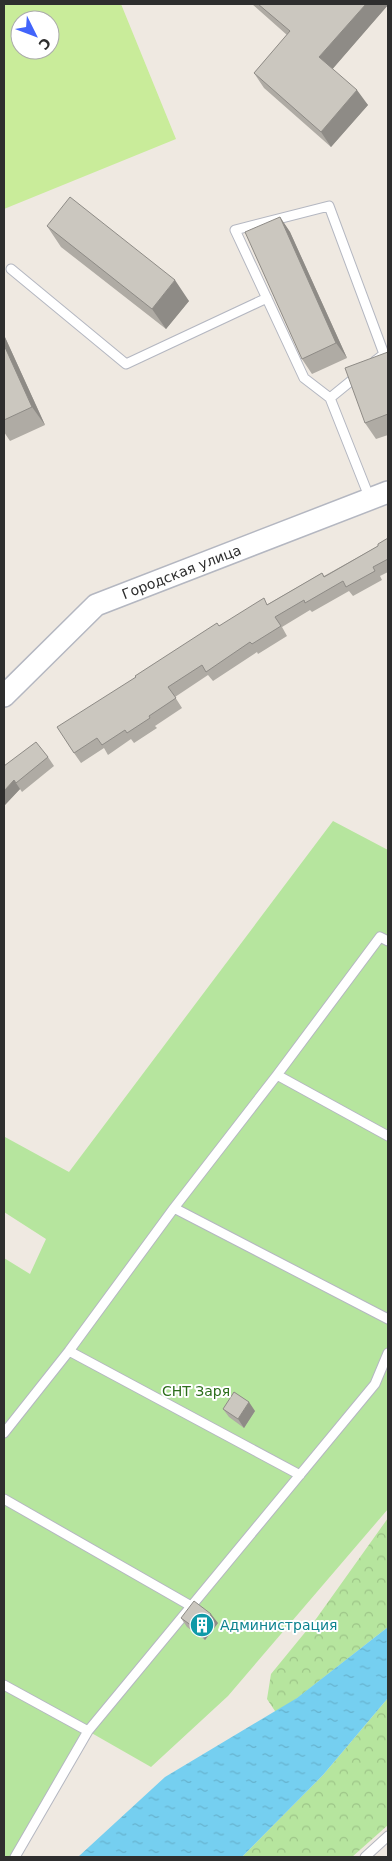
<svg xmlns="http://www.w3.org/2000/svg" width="392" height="1861" font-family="'DejaVu Sans',sans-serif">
  <defs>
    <pattern id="forest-crowns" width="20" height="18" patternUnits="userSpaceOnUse" patternTransform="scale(1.25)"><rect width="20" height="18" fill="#b6e59e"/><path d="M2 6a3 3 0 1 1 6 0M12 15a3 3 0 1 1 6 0" fill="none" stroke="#9dc588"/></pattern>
    <pattern id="water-ripples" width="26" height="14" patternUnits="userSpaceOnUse" patternTransform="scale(1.25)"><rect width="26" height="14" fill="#75cff0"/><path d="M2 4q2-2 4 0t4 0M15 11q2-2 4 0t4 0" fill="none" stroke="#66b2ce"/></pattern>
  </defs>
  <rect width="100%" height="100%" fill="#efe9e1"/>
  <path fill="url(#forest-crowns)" d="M388,1518V1627L277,1714L267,1699L271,1674L316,1619Z
    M388,1698V1825L352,1857H242L323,1775Z"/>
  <path fill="#b6e59e" d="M333,821L388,850V1509L228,1696L151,1767L88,1731L15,1857H4V1258L30,1274L46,1239L4,1212V1138L5,1137L69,1172Z"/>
  <path fill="#c9ec9a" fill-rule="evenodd" d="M4,4H121L176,139L4,209ZM20,20H50V50H20Z"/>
  <path fill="url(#water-ripples)" d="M388,1627V1698L323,1775L242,1857H78L165,1777L297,1698Z"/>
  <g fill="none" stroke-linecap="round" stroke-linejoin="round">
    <g stroke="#b4b7c1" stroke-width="11">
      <path id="service" d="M11,269L126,364L267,298
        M330,398L357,376
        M370,499L330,398L304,378L235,230L329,206L384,354L375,361
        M277,1075L388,1136
        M174,1208L388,1319
        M69,1351L300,1475
        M4,1433L69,1351L174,1208L277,1075L380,937L388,941
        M4,1499L191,1606
        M4,1685L88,1731
        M15,1857L88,1731L375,1384L388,1353
        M365,1857L388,1836"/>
    </g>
    <g stroke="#b4b7c1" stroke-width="24">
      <g id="tertiary">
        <path id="s1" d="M4,696L96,605L388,492"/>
      </g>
    </g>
    <use href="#service" stroke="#fff" stroke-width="9"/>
    <use href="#tertiary" stroke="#fff" stroke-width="21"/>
  </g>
  <path fill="#afaba4" d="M252,4H388V5L332,69L368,105L331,147L264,88L254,73L287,35Z
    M280,217L290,232L347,358L312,374L302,359Z
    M47,226L189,301L166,329L61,247Z
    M4,335L45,425L10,441L4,432Z
    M388,352V435L376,439L365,423Z
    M388,538V572L380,576L382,580L353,596L349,591L312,612L310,610L282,627L287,636L258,654L257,652L213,681L208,675L175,697L182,708L155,726L157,728L134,743L131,739L108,755L104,748L81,763L74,753L219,626L268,604L322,573L324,576L378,546Z
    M48,757L54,766L22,792L20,789L4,806V766Z
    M223,1409L255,1411L244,1428L229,1417Z
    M181,1618L218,1623L205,1640L187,1627Z"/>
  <path fill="#8e8b86" d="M366,4H388V5L330,72L319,57Z
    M357,90L368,105L331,147L321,132Z
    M280,217L290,232L347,358L336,343Z
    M175,280L189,301L166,329L152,309Z
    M4,335L45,425L32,407L4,345Z
    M14,780L20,789L4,806V791Z
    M249,1402L255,1411L244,1428L238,1419Z
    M211,1614L218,1623L205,1640L199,1631Z"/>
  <path fill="#cbc7bf" stroke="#8e8b86" d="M258,4H366L319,57L357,90L321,132L254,73L290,31Z
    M70,197L175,280L152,309L47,226Z
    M280,217L336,343L302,359L245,232Z
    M4,345L32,407L4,420Z
    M388,352V414L365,423L345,368Z
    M388,538V559L373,567L375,571L346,587L343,581L305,603L304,600L275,617L281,626L252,644L250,642L206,672L202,665L168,687L176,698L149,716L150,718L127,733L125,730L102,745L97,738L74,753L57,727L136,677L135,676L217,623L219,626L264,598L267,605L322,573L324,577L378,546V544Z
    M36,742L48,757L16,783L14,780L4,791V766Z
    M234,1392L249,1402L238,1419L223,1409Z
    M194,1601L211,1614L199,1631L181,1618Z"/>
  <defs>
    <g id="building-disc" transform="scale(1.25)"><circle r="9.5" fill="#0f9aa8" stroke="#fff"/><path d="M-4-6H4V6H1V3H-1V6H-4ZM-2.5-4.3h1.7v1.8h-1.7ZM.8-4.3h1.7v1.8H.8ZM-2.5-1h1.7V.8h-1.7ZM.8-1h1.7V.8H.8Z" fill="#fff"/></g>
  </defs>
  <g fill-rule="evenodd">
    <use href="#building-disc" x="202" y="1625"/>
  </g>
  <g text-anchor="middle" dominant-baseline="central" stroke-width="4" stroke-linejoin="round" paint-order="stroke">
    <g font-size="14" fill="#2e2e2e" stroke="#fff">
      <text stroke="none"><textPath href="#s1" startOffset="221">Городская улица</textPath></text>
    </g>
    <g font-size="14" fill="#2c6e1b" stroke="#fff">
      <text x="196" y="1391">СНТ Заря</text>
    </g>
    <g font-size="14" fill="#0d838f" stroke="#fff" text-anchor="start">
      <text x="220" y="1625">Администрация</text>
    </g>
  </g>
  <rect width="392" height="1861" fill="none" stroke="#2e2e2e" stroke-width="10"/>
  <g transform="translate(35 35) rotate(132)"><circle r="24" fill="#ffffff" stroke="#ababab"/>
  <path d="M0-4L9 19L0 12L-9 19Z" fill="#4264fb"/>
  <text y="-8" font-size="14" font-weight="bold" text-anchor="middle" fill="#2e2e2e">С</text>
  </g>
</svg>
